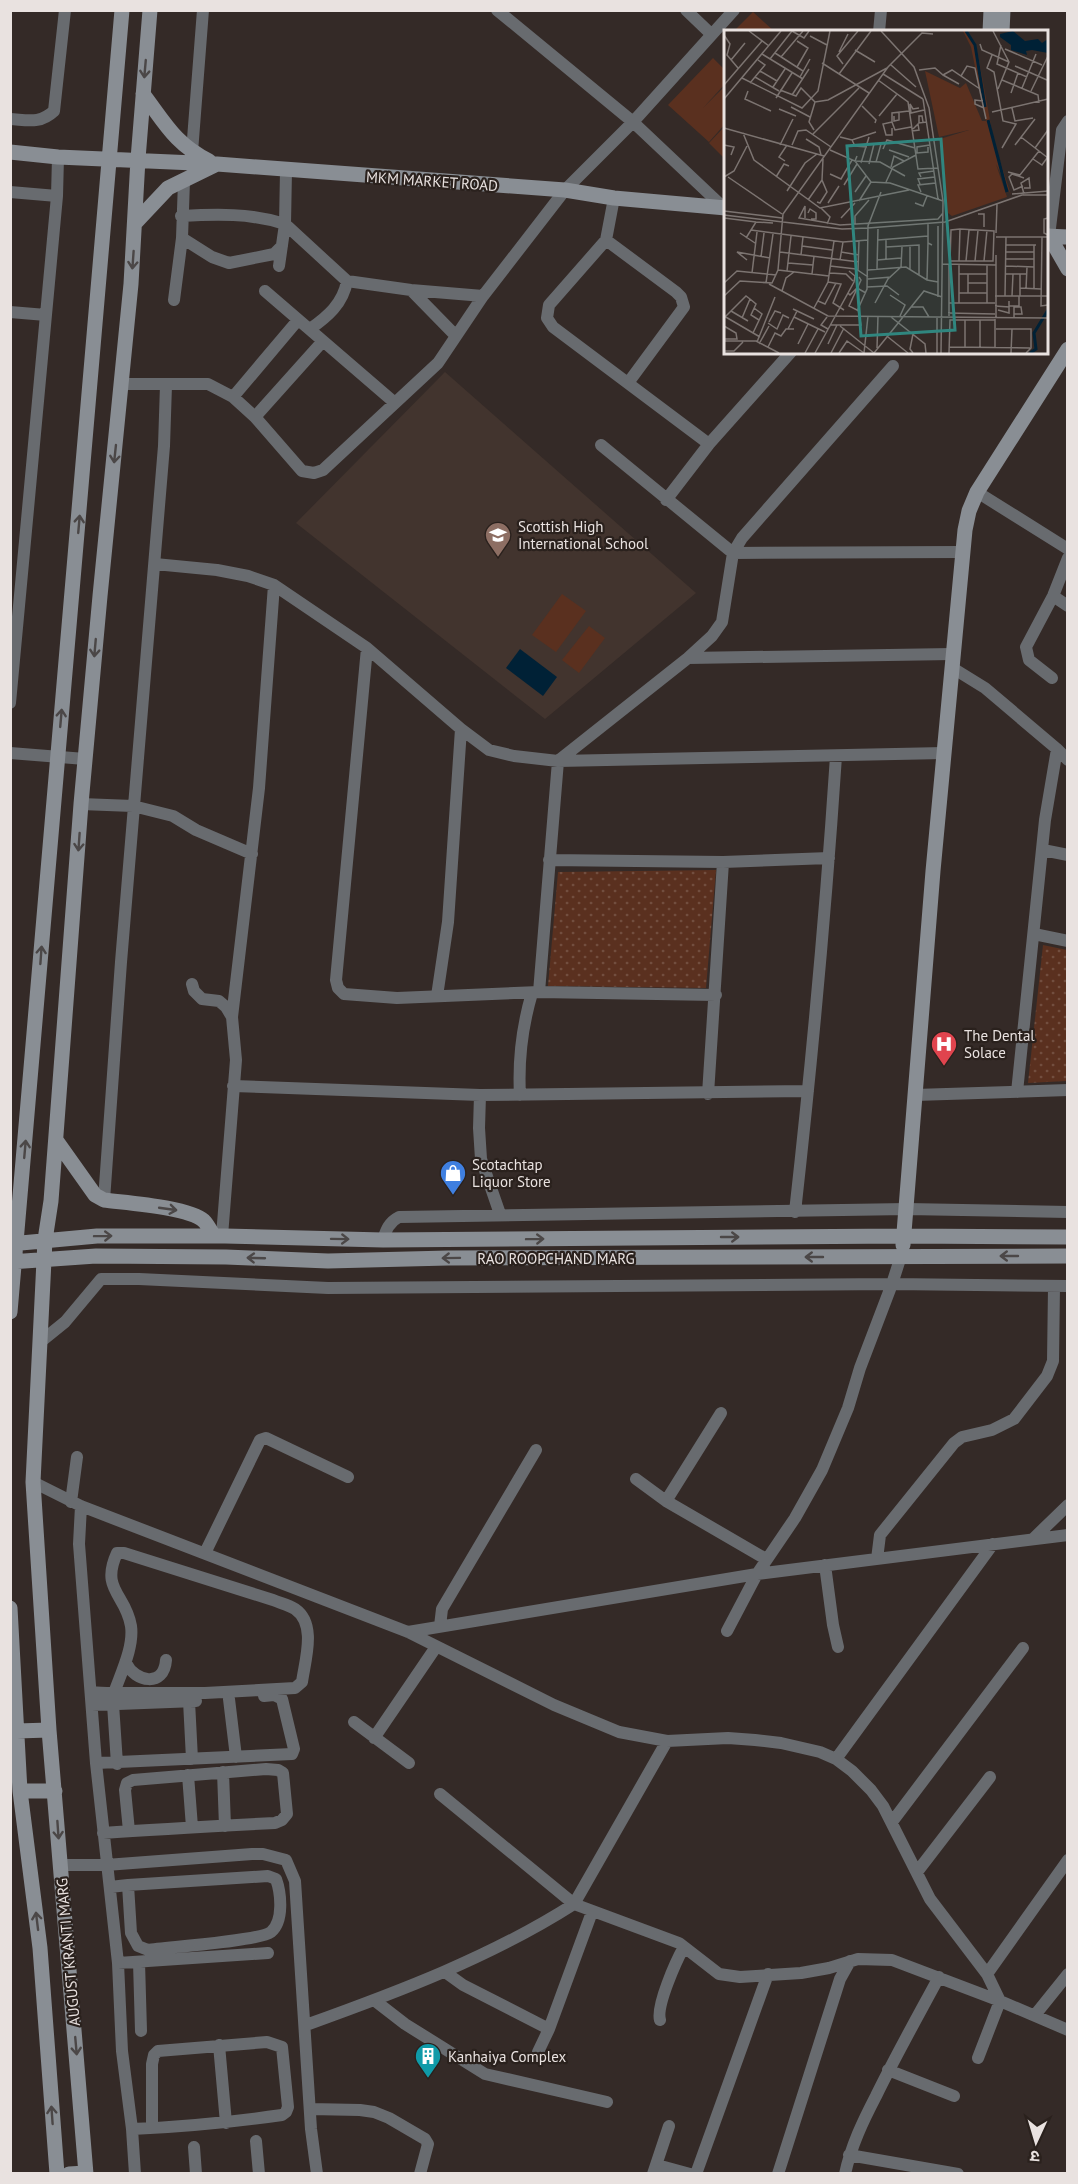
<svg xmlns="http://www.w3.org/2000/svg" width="1078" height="2184" font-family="'PT Sans','Noto Sans Devanagari',sans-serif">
  <defs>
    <pattern id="grass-dots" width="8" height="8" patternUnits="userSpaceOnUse" patternTransform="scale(1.5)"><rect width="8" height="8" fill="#5a301f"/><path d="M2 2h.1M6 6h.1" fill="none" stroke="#724e3f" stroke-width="1.8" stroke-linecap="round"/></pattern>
  </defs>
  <rect width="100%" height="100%" fill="#342a27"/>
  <path fill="#42342e" d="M445,372L696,593L545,719L296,523Z"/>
  <path fill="url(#grass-dots)" d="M716,870L706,988L548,986L558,872Z
    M1043,945L1067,950V1081L1028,1083Z"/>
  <path fill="#5a301f" d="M753,12L774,31H734Z
    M713,58L725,70V84L703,108L725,86V124L709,142L668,105Z
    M725,126V159L709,143Z
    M562,594L586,611L556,652L532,635Z
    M589,626L605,638L579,673L562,660Z"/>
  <path fill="#002136" d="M520,649L557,677L543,696L506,668Z"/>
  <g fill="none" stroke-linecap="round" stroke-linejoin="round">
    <path stroke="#686b6f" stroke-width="12" d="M497,10L633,122L723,207
      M686,10L711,34
      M879,32L881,10
      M10,119C28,120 40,124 54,111L65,10
      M192,152L203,10
      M286,171L285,224L347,281L411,290L483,296
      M10,192L57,196
      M614,198L606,240L549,305L547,318L553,327L709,444
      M181,216C216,214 251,213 285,224L279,266
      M1049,236L1062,130L1068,121
      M182,238L212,257L229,263L274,254L282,246
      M606,240L676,292L681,297L684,307L628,383
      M411,290L456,336
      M265,291L395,403
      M174,300L182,238L184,181
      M10,312L46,315
      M310,329C327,317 343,304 347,281
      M121,384H208L233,397L255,417L302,471L314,473L323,470L438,363L483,296L565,190L633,122L734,10
      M233,397L298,320
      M255,417L323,341
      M601,445L733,553L962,552
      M977,492L1068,549
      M666,500L709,444L791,352
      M155,564L217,570L248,576L274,585L367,648L461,729L489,750L514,756L558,761L944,753
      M1053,596L1068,606
      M367,648L336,980L338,988L344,994L397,998L539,992L716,995
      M688,658L952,654
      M951,667L985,688L1057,749L1068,760
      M1052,678L1029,660L1026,647L1053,596L1068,558
      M10,703L57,196L58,157
      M10,753L85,759
      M81,804L133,806L173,816L196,830L252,854
      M1043,850L1068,855
      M549,860L723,862L829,858
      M1034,934L1068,941
      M192,984L194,991L202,999L219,1001L226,1007L232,1017L236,1060L222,1236
      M539,992L558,761L688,658L712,636L722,622L733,553L742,538L893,366
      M437,996L448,922L461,729
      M232,1017L259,788L274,585
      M233,1086L480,1095L808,1091
      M1017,1092L1045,820L1057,749
      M708,1094L723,862
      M480,1095L479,1128L481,1159L500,1214
      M520,1095C518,1059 522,1027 532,993
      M915,1095L1068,1090
      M104,1200L121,962L164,446L166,385
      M795,1212C812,1060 826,908 836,756
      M383,1240C386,1230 389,1222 399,1217L907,1209L1068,1212
      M39,1343L65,1322L101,1279H139L328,1288L892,1284L1068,1286
      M636,1479L666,1501L766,1559
      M33,1482L81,1506L408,1632L554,1705L619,1732L667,1741L728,1738L755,1740L781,1743L820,1752L836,1759L852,1771L871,1790L883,1806L930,1899L987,1974L1000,2001L1068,2030
      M666,1501L721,1413
      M71,1502L77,1457
      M81,1506L79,1544L96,1763L118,1963L122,2051L132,2129L135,2174
      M1034,1538L1068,1505
      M205,1553L260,1440L266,1438L348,1477
      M877,1559L880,1535L954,1443L962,1437L992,1430L1014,1419L1047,1376L1053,1361L1054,1287
      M825,1565L833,1625L838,1647
      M440,1626L442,1609L536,1450
      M727,1631L757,1574L795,1518L822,1470L848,1408L860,1368L892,1284L901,1256
      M408,1632L757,1574L1068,1535
      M126,1663C135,1682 164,1688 166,1660
      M92,1692C99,1693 107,1693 114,1693H205L295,1688L302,1682C305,1660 317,1624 295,1609C289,1605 280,1603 273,1600L124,1553H117C100,1590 126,1594 131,1626C134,1647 121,1673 114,1693
      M229,1699L236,1757
      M189,1701L192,1759
      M113,1704L117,1764
      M92,1705L196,1701
      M354,1722L409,1763
      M374,1738L436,1647
      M836,1759L993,1544
      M96,1763L292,1754L294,1749L282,1699L274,1695L264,1696
      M223,1772L225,1826
      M188,1775L192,1827
      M440,1794L574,1904L679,1943L719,1974L740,1977L801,1973L829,1968L858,1959L892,1960L1000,2001L978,2058
      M892,1822L1023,1648
      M103,1833C161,1829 218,1826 275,1823L282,1820L287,1814L283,1773L278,1770L266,1769L133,1780L127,1783L125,1790L129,1831
      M60,1865H106L252,1854H263L286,1860L295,1881L311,2129L317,2174
      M917,1872L990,1777
      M110,1887L128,1885L268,1876L276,1879C281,1893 284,1921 271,1932C259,1941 169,1947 148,1950L138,1946L131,1933L128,1885
      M139,1962L141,2031
      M118,1963L268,1953
      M445,1972L463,1985L549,2029L592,1912
      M987,1974L1068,1860
      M374,2000L405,2024L485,2074L607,2102
      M1035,2015L1068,1974
      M660,2020C656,2006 676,1961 684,1947
      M306,2025C398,1992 491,1957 574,1904L667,1741
      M219,2045L226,2123
      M538,2052L549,2029
      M888,2070L954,2096
      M310,2109L360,2110L374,2112L389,2118L425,2139L428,2144L420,2174
      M132,2129C183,2127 232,2122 282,2115L286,2112L288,2107L282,2047L267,2042L158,2051L154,2055L152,2064V2128
      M256,2141L259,2174
      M194,2147L196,2174
      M849,2155L958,2174
      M657,2165L690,2174
      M653,2174L669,2126
      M696,2174L768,1974
      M778,2174L840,1979L850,1961
      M845,2174C851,2146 863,2121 876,2096C896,2055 918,2016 939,1977"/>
    <path stroke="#898e94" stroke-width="15" d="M990,32L991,10
      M1002,32L1003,10
      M143,94C165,123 175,144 209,161
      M10,152L58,157L217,164L565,190L614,198L726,208
      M136,222L168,188L217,164
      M1046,236L1068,237
      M1049,236L1068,269
      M56,1140L95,1195L104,1200C126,1203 188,1207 204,1221C208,1225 211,1232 214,1236
      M10,1244L97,1236H225L383,1240L904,1236L1068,1237
      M903,1245L933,871L965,530L969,511L977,492L1068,349
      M10,1262L96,1256L226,1257L328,1261L448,1258L1068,1256
      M10,1312L122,10
      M10,1608L20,1791L40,1948L57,2174
      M17,1731L49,1730
      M20,1791H55
      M69,2174L86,2173
      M86,2174L49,1730L33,1482L45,1240L51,1201L81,804L100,596L131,284L138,159L150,10"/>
  </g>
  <defs><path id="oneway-shaft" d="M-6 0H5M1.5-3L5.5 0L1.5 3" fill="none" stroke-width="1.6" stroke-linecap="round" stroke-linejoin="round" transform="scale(1.5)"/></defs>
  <g stroke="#4b4747">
    <use href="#oneway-shaft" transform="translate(145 69) rotate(95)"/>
    <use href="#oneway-shaft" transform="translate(133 260) rotate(94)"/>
    <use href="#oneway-shaft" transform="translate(115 454) rotate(96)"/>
    <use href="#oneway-shaft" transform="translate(79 524) rotate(-85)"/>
    <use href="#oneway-shaft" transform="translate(95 648) rotate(95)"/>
    <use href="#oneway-shaft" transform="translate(61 718) rotate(-85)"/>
    <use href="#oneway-shaft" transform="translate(79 842) rotate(94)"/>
    <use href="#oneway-shaft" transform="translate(41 955) rotate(-86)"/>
    <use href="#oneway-shaft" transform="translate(25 1149) rotate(-85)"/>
    <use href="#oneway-shaft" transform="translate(168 1209) rotate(8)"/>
    <use href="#oneway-shaft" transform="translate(103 1236) rotate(-1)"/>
    <use href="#oneway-shaft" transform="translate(730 1237)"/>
    <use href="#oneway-shaft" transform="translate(340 1239) rotate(1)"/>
    <use href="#oneway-shaft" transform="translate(535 1239) rotate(-1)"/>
    <use href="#oneway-shaft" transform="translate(1009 1256) rotate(180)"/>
    <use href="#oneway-shaft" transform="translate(814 1257) rotate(180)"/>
    <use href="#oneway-shaft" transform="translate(256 1258) rotate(-178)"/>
    <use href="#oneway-shaft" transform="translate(451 1258) rotate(179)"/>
    <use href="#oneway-shaft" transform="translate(58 1830) rotate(86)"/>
    <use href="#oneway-shaft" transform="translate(37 1921) rotate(-97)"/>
    <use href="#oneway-shaft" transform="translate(76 2046) rotate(85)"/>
    <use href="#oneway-shaft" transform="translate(52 2115) rotate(-94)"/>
  </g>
  <defs>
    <g id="school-pin" transform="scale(1.35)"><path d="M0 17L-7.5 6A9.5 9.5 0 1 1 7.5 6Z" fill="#8d6e63" stroke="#2a211d"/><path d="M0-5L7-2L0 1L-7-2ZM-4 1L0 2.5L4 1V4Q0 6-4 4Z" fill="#fff"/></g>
    <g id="hospital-pin" transform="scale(1.35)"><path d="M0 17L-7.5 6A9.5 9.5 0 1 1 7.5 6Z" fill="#e0444e" stroke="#2a211d"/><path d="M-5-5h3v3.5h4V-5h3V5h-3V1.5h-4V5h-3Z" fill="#fff"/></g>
    <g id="shop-pin" transform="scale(1.35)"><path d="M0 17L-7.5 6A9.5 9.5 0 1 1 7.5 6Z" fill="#3f7fe0" stroke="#2a211d"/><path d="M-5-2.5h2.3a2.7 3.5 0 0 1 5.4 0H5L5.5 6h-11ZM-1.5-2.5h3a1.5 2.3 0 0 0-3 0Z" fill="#fff"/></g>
    <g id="building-pin" transform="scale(1.35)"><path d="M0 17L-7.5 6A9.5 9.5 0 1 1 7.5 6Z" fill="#0f9aa8" stroke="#2a211d"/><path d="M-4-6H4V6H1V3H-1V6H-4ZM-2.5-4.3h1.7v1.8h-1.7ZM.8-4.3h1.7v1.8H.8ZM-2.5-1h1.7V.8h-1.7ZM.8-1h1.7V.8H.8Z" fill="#fff"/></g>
  </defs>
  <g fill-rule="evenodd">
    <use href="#school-pin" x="498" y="535"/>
    <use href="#hospital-pin" x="944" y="1044"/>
    <use href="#shop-pin" x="453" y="1173"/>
    <use href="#building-pin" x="428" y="2056"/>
  </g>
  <g text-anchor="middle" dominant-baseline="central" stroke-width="4.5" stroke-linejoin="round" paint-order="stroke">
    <g font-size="15" fill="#e9e2e0" stroke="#2a211d">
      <text transform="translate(432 181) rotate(4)">MKM MARKET ROAD</text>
      <text x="556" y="1258">RAO ROOPCHAND MARG</text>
      <text transform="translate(68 1952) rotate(-95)">AUGUST KRANTI MARG</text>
    </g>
    <g font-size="15" fill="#e9e2e0" stroke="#2a211d" text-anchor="start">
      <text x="518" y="526">Scottish High<tspan x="518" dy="17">International School</tspan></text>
      <text x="964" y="1035">The Dental<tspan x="964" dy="17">Solace</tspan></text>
      <text x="472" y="1164">Scotachtap<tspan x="472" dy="17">Liquor Store</tspan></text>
      <text x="448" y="2056">Kanhaiya Complex</text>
    </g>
  </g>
  <g transform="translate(724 30)">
    <rect width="324" height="324" fill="#342a27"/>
    <path d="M239,1H243L252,14L270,112L287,165L272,134L283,167L228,186L224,183L216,109L245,100L215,107L201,41L236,58L242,53L258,91H262L247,17Z" fill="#5a301f"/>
    <path d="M289,1L301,11L314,9L318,13L324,9V23L308,20L302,21L303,25L287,20V15L276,7V4Z" fill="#002136"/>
    <path fill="none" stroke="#002136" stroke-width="3" d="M242,1L251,15L261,77M264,90L283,162M306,323L312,319L310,303L324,280"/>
    <path fill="none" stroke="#7c7471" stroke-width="1.5" d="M25,1L45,16M68,1L80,8L85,1M157,1L190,37L205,78L219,171L217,323M269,1L285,32L274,59M0,5L6,14L3,25L14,38M86,6L103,15M73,11L84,18L73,37M256,14L258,20L285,32M277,15L273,34L303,47M281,19L318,35M131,20L151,32M115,22L124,4M51,23L79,41M38,24L79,49M268,25L263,38L270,42L279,91L292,94L278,118M57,27L79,1M46,29L68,1M7,30L21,13M98,33L145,63M119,34L113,26L134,1M167,35L192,57M291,36L323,50M195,40L211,38L219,45L228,40L256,59M36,41L53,51M115,44L147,1M159,44L199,69M219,45L235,54M237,46L243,36L251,38L262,89M31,47L55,61M76,47L86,29M18,48L78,78L94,61L106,1M154,50L184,72L194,139L214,138M278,50L314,65L315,73M26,53L41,35L34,30M0,55L38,11M49,57L61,39M298,58L312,24M56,60L72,66L77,58L91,72L104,70L163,38M24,61L21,69L47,81M307,61L324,26M287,63L294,43M68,65L85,39M52,68L68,43M0,69L57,1M199,69L214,169M259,71L251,70V74L260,78M138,76L152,90L151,93M67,77L86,87M195,78L189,79L186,74L187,83L200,80M288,78L291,91L309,88M55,79L72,86M185,81L168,83V92L171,100L187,97M268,82L324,69M155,86L173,64M170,86V91L175,90V82M199,92L198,86H195V93L203,92M0,98L100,126M168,98V105H162L159,94L168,92M90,100L85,92L91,72M188,101L195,100L194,94L189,99M19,103L30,130L96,178L185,160M89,104L135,58M116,107L128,110L152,102M297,107L324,128M82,109L95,117L97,125M128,110L131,116L143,117M0,115L10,117L7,125M56,115L69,89M68,115L74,101L82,100L107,117M291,115L311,89M204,117V122L193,123V117L206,115M311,118L324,100M159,119L163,110L191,118M106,120L131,131L147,152L166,153L219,171M165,120L185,127M133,126L131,131L156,132L181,146M309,129L318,135L323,128M61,131L55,127L63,115M152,132L157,114M137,133L145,107M145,134L150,114M167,137L170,126L180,131M284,142L296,145L315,121M106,144L117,149L128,130M0,147L10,141L23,116M4,147L58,184M52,147L60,134L65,136M197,147L195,143L210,141M162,152L169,137L192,125M196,154L194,149L211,147M120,155L133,134M299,156L290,160L285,147L288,144L300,148M300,158H306L305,148L297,153L300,164M63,161L81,133L93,124M131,162L142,146M197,162L194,155L212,153M288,164L324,161M84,170L98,150M135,171L147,152M93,172L96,173L103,162L98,150L99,129M104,173L115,156M191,173L199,176L203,166M97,178L106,187L103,194M0,181L58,188M84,183L86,179L92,183V189H87M254,184H260V197M0,185L118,199L144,198L221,192L298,165H324M0,188L32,192M81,188V176L75,188L116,195L214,189L219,183M117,188L131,173M324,188L320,189V203L324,205M204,193V213L208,215M131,194V186L145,170M236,199L270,201L269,231H226L227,200ZM27,200L119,212L144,210M16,203L31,213M272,203L273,174M272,207H324M318,207L317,276L324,275M22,208L32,192L49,193M162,209V229M154,210L204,206M282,215H312M78,216L108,220M162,217L195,215V245M56,222L135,232M117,222L135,225M282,222H310M77,225L79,207M37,227L40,203M282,229H310M23,230L13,222L46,228M116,230L119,212M153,230L177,228M235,231L236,199M242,231L245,200M251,231L254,200M260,231L263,200M64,233L89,235M218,234L272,235M106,236L132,239L144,247M282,236L310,237M153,239L154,199M186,239V216M54,240L105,246M134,240L135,211M144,240L182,237L203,250L214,252M63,241L67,206M28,243L33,202M106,243L122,244L129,251M88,244L90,226M235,244H263M282,244H303M144,249L167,247M203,250L204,213M104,252L117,254L109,273L120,280M0,253L13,241L52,245M42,253L49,204M244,253H263M45,254L104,286L324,288M143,257L163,256L175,265M296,258L317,259M302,259L303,237M310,259V215M58,261L62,248L70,242M124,263L126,265L133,258L142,263M235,263H263M244,263V244M166,265L181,275L176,286M0,266L16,251L48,253L54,240L59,184L164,37L198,3L209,4M271,266H324M281,266L282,207M288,266L289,244M296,266V244M214,267V196M26,269L32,274L27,285L35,290M94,271L101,274L112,253M285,271V276H295V266M151,273L164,249L177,237L178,217M225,273H271M235,273V234M263,273V235M271,276L285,277V283L274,280M187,277H199L205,287M90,278L104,252L110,211M69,279L90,289M7,281L24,291M135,281L125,276L137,250L135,247M224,283L271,284M290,284H298L297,277H290V287M0,286L36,307M225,286V234M1,287L22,266L26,269M70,287L101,302M103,287L97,295L104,299M167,287L201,314L202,323M272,287V225M18,288L26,269M45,292L51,281L57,283M44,293L53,299L59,285L65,288M106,295H137L134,279L143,259L144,196L157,162M0,296L12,303L13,309H0M116,296L150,323M64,299L73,281M272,299H307V318L302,323M29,303L38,284L30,278M189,304L186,319L189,323M164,307L184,323M0,311H32L55,323M33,312L51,267M35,314L45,296M74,314L84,294M104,314L113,295M44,317L51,303L57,306L62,299H70M225,317L306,318M241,317V290M153,318L154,286M256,318V290M271,318V289M0,321H10L19,312M81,323L94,299M91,323L130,252L131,246L125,241M107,323L120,298M115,323L123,311L140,323M140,323L144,286M150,323L200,261L218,267M213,323V288M225,323L226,290H271M287,323L288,299"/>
    <path fill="#30867f" fill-opacity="0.15" stroke="#30867f" stroke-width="3" d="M217,109L231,300L137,306L123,116Z"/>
    <rect width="324" height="324" fill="none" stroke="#e9e2e0" stroke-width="3"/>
  </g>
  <rect width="1078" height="2184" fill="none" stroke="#e9e2e0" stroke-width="24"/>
  <g transform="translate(1036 2142) rotate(184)" stroke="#2a211d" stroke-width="4.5" paint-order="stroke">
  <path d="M0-4.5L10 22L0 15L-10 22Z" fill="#e9e2e0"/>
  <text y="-9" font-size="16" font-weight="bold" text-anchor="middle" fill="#e9e2e0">उ</text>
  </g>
</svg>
